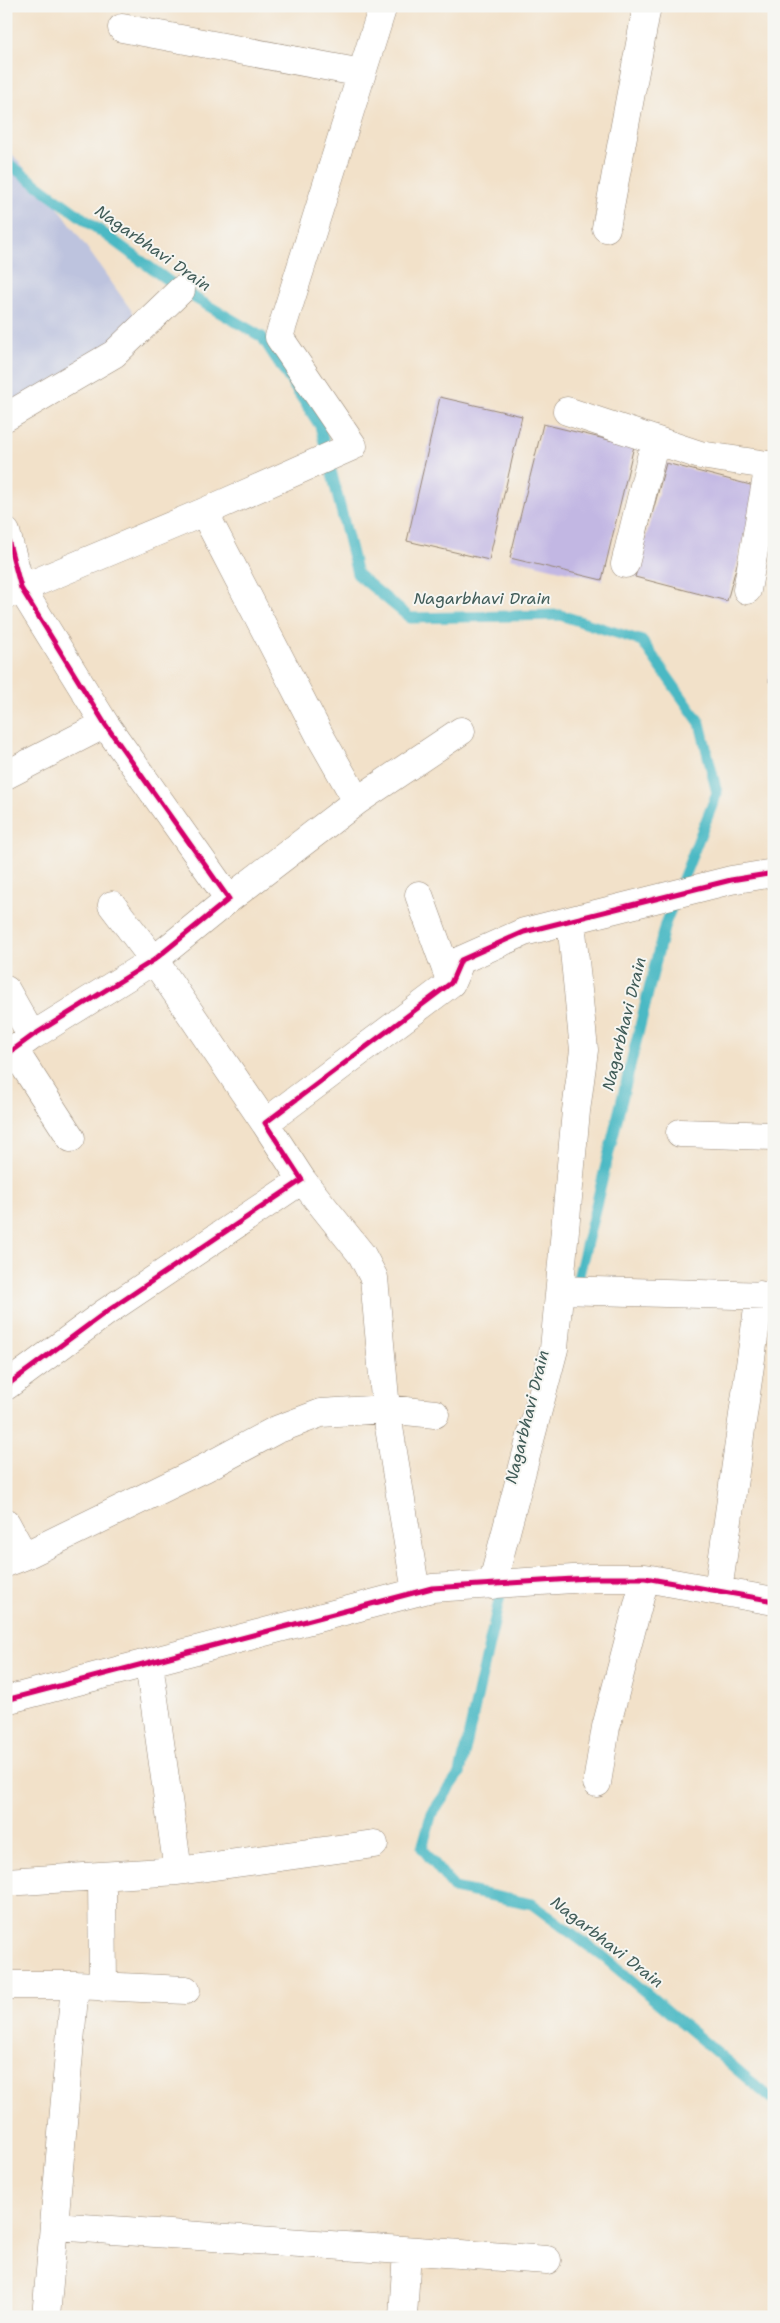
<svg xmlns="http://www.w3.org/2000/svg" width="780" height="2323" font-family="'Shantell Sans',sans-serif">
  <rect width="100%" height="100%" fill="#f6f6f2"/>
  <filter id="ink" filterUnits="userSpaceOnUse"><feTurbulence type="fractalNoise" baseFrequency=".02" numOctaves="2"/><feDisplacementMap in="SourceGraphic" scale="10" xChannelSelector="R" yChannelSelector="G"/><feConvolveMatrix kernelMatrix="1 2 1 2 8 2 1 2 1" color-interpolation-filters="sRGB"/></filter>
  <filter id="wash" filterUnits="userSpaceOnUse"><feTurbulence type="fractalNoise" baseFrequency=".0096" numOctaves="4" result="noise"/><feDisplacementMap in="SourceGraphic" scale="20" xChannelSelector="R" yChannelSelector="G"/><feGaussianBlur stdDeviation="1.12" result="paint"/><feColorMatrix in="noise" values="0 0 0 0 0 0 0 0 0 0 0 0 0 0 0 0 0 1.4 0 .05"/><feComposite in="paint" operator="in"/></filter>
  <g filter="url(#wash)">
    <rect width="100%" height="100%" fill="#f2e1c9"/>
    <path fill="#bdc3de" d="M6,147L55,203L146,331L6,405Z"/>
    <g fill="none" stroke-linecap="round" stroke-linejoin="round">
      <path stroke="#4bb9c4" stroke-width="11" d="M6,162L181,290L262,337L320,426L357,574L410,618L560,615L642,641L700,723L717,793L665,924L575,1291
        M503,1583L460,1773L432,1813L422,1848L454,1888L532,1904L605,1958L774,2101"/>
    </g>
    <g id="blocks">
      <path fill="#c2b7e3" d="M440,397L522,416L489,560L407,541Z
        M543,424L634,446L602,580L510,558Z
        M666,463L758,487L727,601L635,577Z
        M772,646L774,647V683L769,682Z"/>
    </g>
  </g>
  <g filter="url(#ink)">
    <use href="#blocks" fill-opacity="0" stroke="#968674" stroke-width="1"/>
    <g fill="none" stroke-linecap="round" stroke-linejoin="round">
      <g stroke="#968674" stroke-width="29">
        <path id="minor" d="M122,28L362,73
          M606,228L647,6
          M567,411L700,455L774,466
          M6,417L114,354L181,290
          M204,512L320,736L357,801L229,899
          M6,532L21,588L105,724L229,899L154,960L32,1036L6,1055
          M625,564L655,441
          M747,590L769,465
          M6,595L204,512L353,446L279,337L383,6
          M6,775L105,724
          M357,801L461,731
          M419,895L451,983
          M112,905L154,960L265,1123
          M6,990L32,1036
          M14,1050L71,1138
          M680,1133L774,1136
          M302,1180L362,1255L374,1278L386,1409L416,1592
          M560,1290L774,1296
          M6,1386L106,1312L302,1180L265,1123L451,983L461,960L524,932L731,880L774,873
          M6,1523L24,1556
          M6,1563L24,1556L205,1468L276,1430L321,1413L386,1409L435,1414
          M492,1585L554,1349L576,1111L584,1050L571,921
          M718,1591L760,1295
          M149,1663L178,1871
          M6,1700L432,1588L589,1578H645L774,1601
          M597,1783L606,1727L645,1578
          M102,1876L103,1987
          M6,1882L178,1871L374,1844
          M6,1985H75L186,1990
          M54,2226L547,2260
          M46,2317L75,1985
          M403,2317L407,2251"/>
      </g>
      <use href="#minor" stroke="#fff" stroke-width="28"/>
      <g stroke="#f6f6f2" stroke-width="8">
        <path id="cycleway" d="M6,532L21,588L105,724L229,899L154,960L32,1036L6,1055
          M6,1386L106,1312L302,1180L265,1123L451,983L461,960L524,932L731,880L774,873
          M6,1700L432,1588L589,1578H645L774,1601"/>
      </g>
      <use href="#cycleway" stroke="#d6006c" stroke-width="5"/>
    </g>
  </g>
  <g text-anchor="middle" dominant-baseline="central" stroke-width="4" stroke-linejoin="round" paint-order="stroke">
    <g font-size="16" font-style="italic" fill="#415c58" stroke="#f6f6f2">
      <text transform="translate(153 248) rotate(35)">Nagarbhavi Drain</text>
      <text x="482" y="598">Nagarbhavi Drain</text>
      <text transform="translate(624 1024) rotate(-76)">Nagarbhavi Drain</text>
      <text transform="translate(527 1417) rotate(-76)">Nagarbhavi Drain</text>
      <text transform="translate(607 1942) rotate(38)">Nagarbhavi Drain</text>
    </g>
  </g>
  <rect width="780" height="2323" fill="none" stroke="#f6f6f2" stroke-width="25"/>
</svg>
